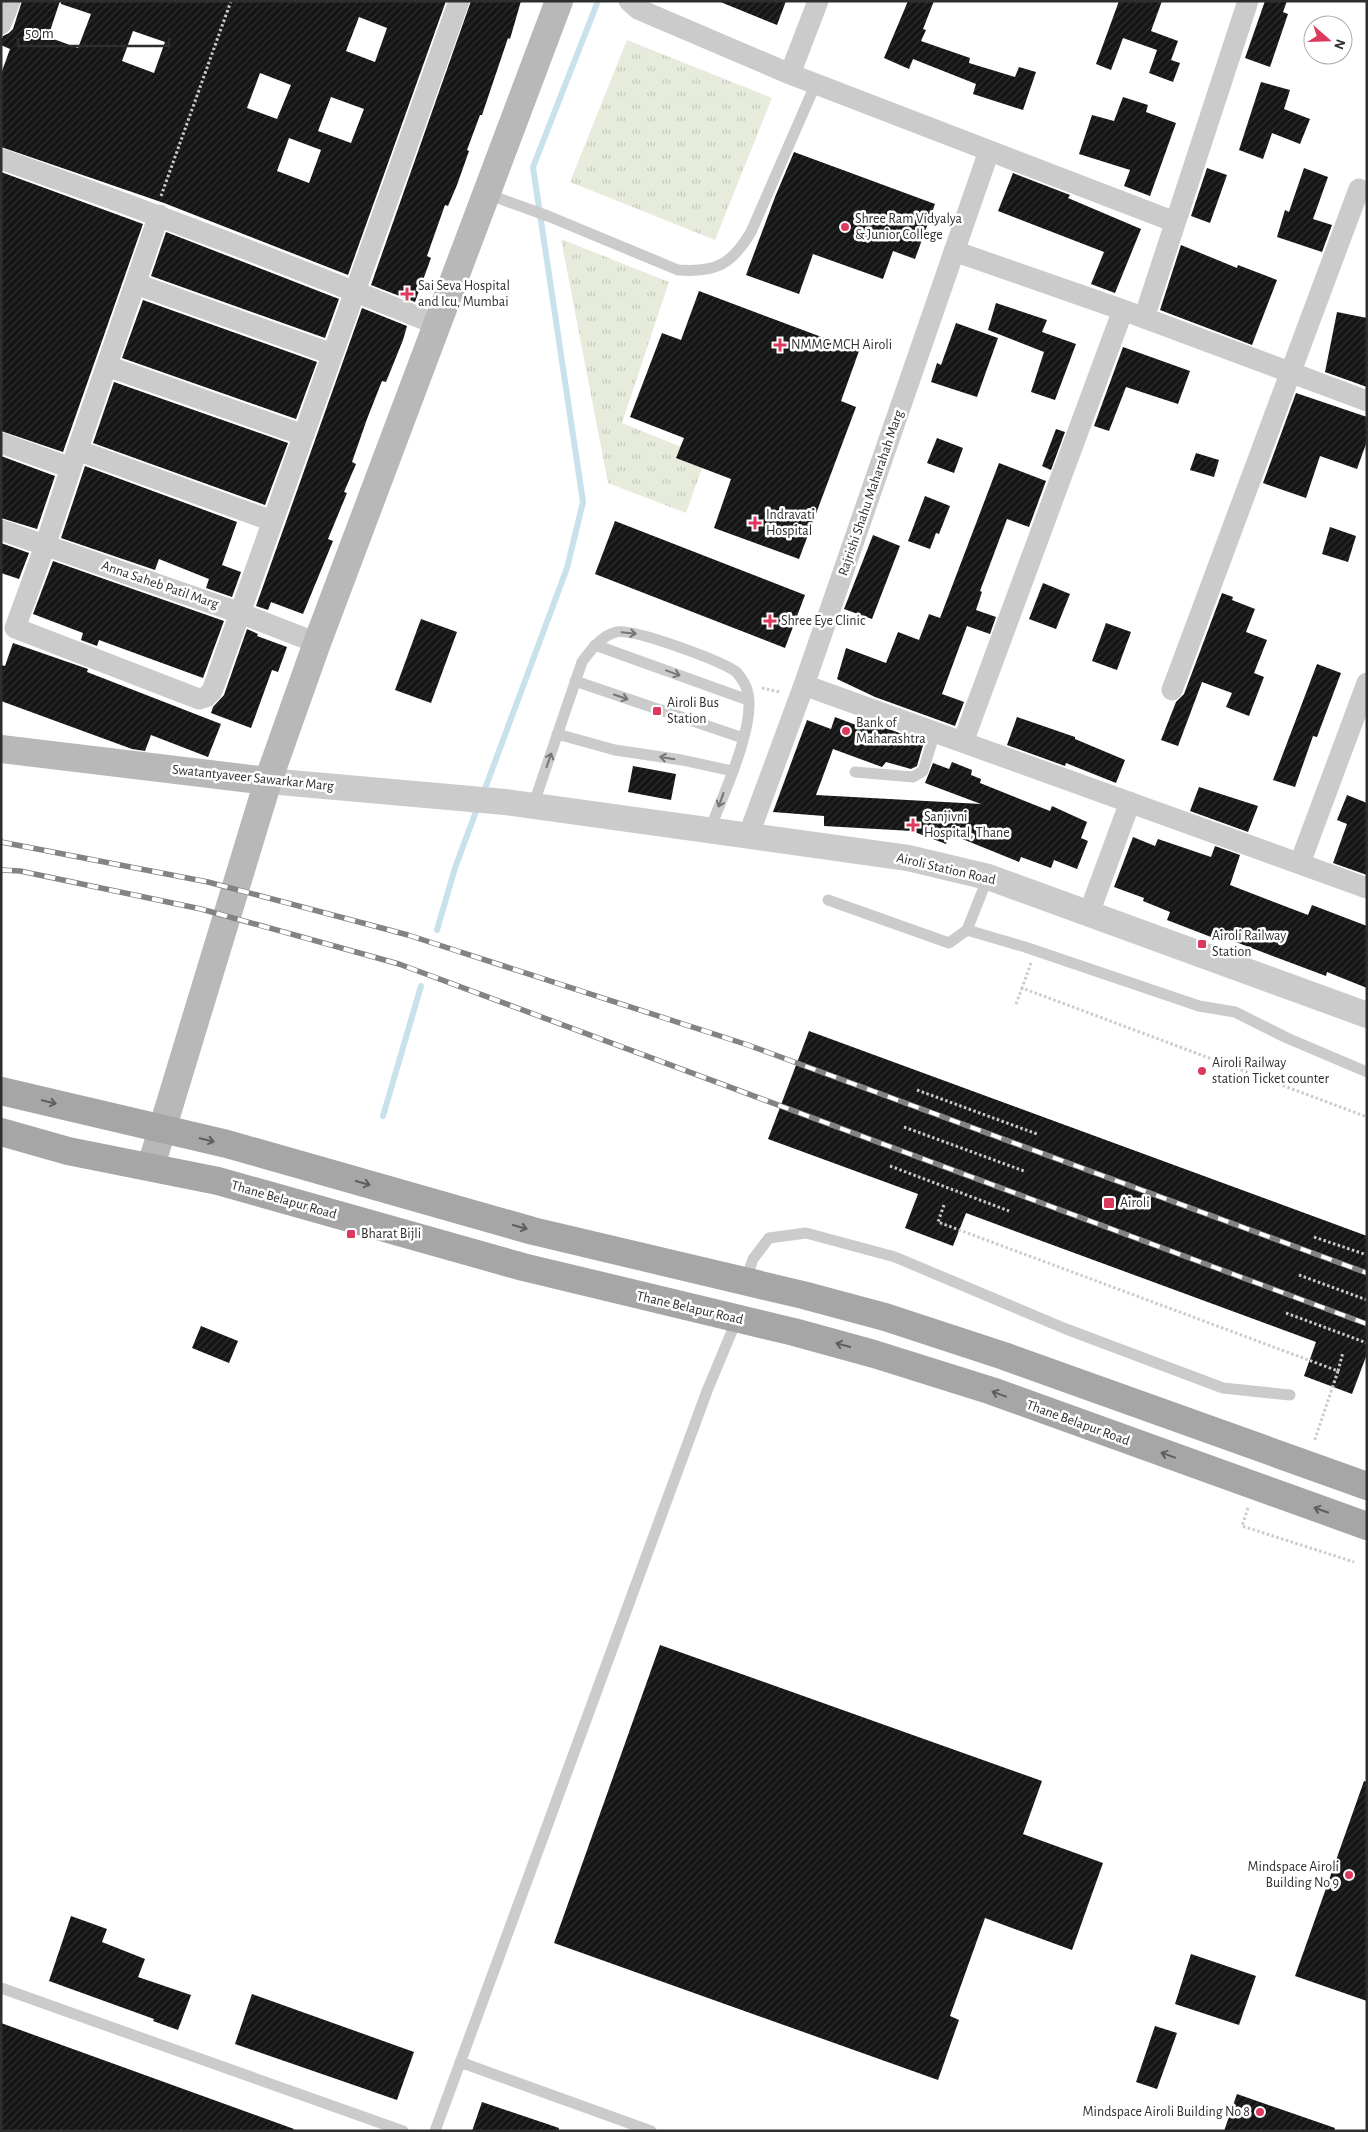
<svg xmlns="http://www.w3.org/2000/svg" width="1368" height="2132" font-family="'Alegreya Sans',sans-serif">
  <defs>
    <pattern id="park-tufts" width="24" height="20" patternUnits="userSpaceOnUse" patternTransform="scale(1.25)"><rect width="24" height="20" fill="#e6ebdc"/><path d="M3 7l-1-3M5 7V3M7 7l1-3M15 17l-1-3M17 17v-4M19 17l1-3" fill="none" stroke="#c6cabd"/></pattern>
    <pattern id="building-hatch" width="6" height="6" patternUnits="userSpaceOnUse" patternTransform="scale(1.25)"><rect width="6" height="6" fill="#151515"/><path d="M-1 1l2-2M0 6l6-6M5 7l2-2" fill="none" stroke="#2f2f2f"/></pattern>
  </defs>
  <rect width="100%" height="100%" fill="#fff"/>
  <path fill="url(#park-tufts)" d="M627,40L772,98L715,240L570,182Z
    M561,239L669,282L622,423L706,457L686,513L608,483Z"/>
  <g fill="none" stroke-linecap="round" stroke-linejoin="round">
    <path stroke="#c9e1ea" stroke-width="6" d="M483,794L567,568L583,502L533,167L598,1
      M437,930L455,868L478,806
      M383,1116L421,986"/>
  </g>
  <path fill="url(#building-hatch)" fill-rule="evenodd" d="M22,1H60L48,37L78,48L91,14L61,4V1H446L348,275L164,203L1,147V74L10,49L1,45V42L3,36L9,33L13,29ZM359,17L387,28L375,62L346,51ZM133,31L165,42L154,73L122,61ZM260,73L291,85L277,119L247,108ZM331,97L364,109L351,143L318,131ZM289,138L321,150L309,183L277,171Z
    M471,1H521L510,39L508,38L482,115H480L467,150L469,151L457,185L448,206L445,205L434,236L427,256L431,258L415,302L371,285Z
    M718,1H786L777,25Z
    M908,1H934L923,29L926,30L921,41L970,58L969,63L1015,77L1019,67L1036,72L1023,110L973,94L976,84L913,59L909,69L884,58Z
    M1119,1H1162L1151,31L1178,41L1171,60L1180,63L1173,82L1149,73L1157,50L1123,38L1111,70L1096,64Z
    M1265,1H1287L1283,12L1288,14L1270,67L1245,58Z
    M1261,82L1290,90L1284,109L1310,119L1300,144L1272,133L1263,159L1239,150Z
    M1123,97L1148,105L1146,112L1176,123L1150,196L1124,186L1130,170L1079,154L1092,115L1114,121Z
    M794,152L935,204L915,259L893,251L883,279L813,254L799,294L746,275L775,197Z
    M1207,168L1227,175L1210,223L1191,216Z
    M1304,168L1328,177L1313,219L1332,225L1322,252L1277,237L1285,210L1289,212Z
    M1,172L143,224L63,452L1,431Z
    M1013,173L1070,195L1068,198L1141,229L1115,293L1091,284L1104,252L998,211Z
    M166,232L339,299L325,338L151,276Z
    M1181,245L1237,268L1238,265L1277,280L1252,345L1160,310Z
    M699,291L859,351L841,401L856,407L799,559L714,528L731,479L676,458L684,438L630,417L662,333L681,340Z
    M143,300L317,362L296,419L122,358Z
    M996,303L1047,320L1042,332L1076,344L1055,400L1031,392L1044,352L988,330Z
    M362,308L407,326L403,340L386,382L382,381L367,419L352,462L356,464L344,492L347,493L328,539L333,541L303,614L271,602L268,610L256,606Z
    M1337,312L1367,318V387L1325,372Z
    M956,323L998,338L977,397L931,382L937,363L941,365Z
    M1123,347L1190,371L1178,404L1126,387L1109,431L1094,426Z
    M114,382L288,443L265,505L93,443Z
    M1296,393L1367,417V441L1357,469L1320,456L1306,498L1263,483Z
    M1056,429L1065,432L1051,470L1042,466Z
    M937,438L963,448L954,473L927,463Z
    M1196,453L1219,460L1214,477L1190,470Z
    M1,456L55,476L37,529L1,518Z
    M999,463L1046,481L1029,527L1007,519L980,591L982,592L976,610L996,617L990,634L967,626L942,694L964,702L955,726L875,697L837,679L846,648L886,663L898,632L919,640L929,614L940,618Z
    M85,466L237,522L222,565L241,572L232,597L206,588L209,579L159,559L155,570L61,538Z
    M925,496L950,506L939,534L936,533L930,549L908,541Z
    M615,521L805,595L785,648L595,574Z
    M1330,527L1356,536L1348,562L1322,554Z
    M873,535L900,546L872,619L844,609Z
    M1,543L29,553L19,579L1,573Z
    M53,561L224,621L203,678L99,640L97,646L81,640L83,633L33,614Z
    M1043,583L1070,594L1056,629L1029,619Z
    M1222,593L1233,597L1232,600L1255,609L1246,632L1267,640L1254,673L1264,677L1249,716L1226,707L1232,693L1202,682L1178,746L1161,740L1176,702L1184,694Z
    M421,619L457,632L431,703L395,690Z
    M1106,623L1131,632L1117,670L1092,661Z
    M247,629L258,634L257,636L287,647L278,672L272,670L251,728L211,713L213,707L224,695Z
    M13,643L88,669L87,672L221,724L208,757L151,735L145,751L132,749L1,701V665L5,666Z
    M1317,664L1341,673L1317,737L1313,736L1295,787L1273,780Z
    M835,717L864,728L867,721L924,742L917,766L911,769L886,762L882,767L833,749L816,795L981,804L925,783L933,763L949,769L952,762L972,770L971,775L981,779L980,783L1050,811L1052,806L1087,822L1081,838L1088,841L1077,869L1054,860L1051,868L1021,857L1019,862L950,834L946,844L912,831L824,826V816L773,812L807,720L831,729Z
    M1017,717L1075,737V739L1125,760L1116,783L1066,763L1065,766L1007,745Z
    M633,766L676,774L671,800L628,792Z
    M1199,787L1258,806L1248,832L1190,811Z
    M1347,795L1367,803V875L1333,863L1347,824L1337,820Z
    M1133,837L1155,846L1158,839L1211,857L1215,846L1240,855L1230,885L1308,915L1312,905L1367,926V988L1327,972L1326,976L1212,933L1211,937L1167,920L1170,912L1143,901L1144,898L1114,887Z
    M809,1031L1367,1236V1354L1352,1394L1304,1376L1316,1342L966,1213L953,1246L905,1228L918,1194L768,1139Z
    M201,1326L238,1341L229,1363L192,1348Z
    M660,1645L1042,1781L1023,1834L1103,1863L1072,1950L985,1918L950,2016L959,2020L938,2080L554,1943Z
    M1364,1781L1367,1782V2001L1295,1976Z
    M71,1916L107,1929L102,1942L145,1959L138,1977L191,1995L178,2030L153,2021L154,2019L49,1981Z
    M1191,1954L1256,1976L1239,2025L1175,2004Z
    M252,1994L414,2052L397,2100L235,2044Z
    M1,2023L294,2129L293,2131H1Z
    M1155,2026L1177,2033L1157,2089L1136,2082Z
    M1237,2094L1335,2128L1334,2131H1224Z
    M482,2102L559,2128L558,2131H472Z"/>
  <g fill="none" stroke-linecap="round" stroke-linejoin="round">
    <path stroke="#cbcbcb" stroke-width="3" stroke-dasharray="2.5 2.5" stroke-linecap="butt" d="M161,196L231,1
      M762,688L780,692
      M1031,963L1022,988L1367,1117
      M1016,1004L1022,988
      M917,1090L1037,1134
      M904,1127L1024,1171
      M890,1166L1009,1211
      M944,1205L938,1222L1338,1371L1314,1442
      M1314,1237L1367,1255
      M1299,1275L1367,1300
      M1286,1313L1367,1343
      M1338,1371L1343,1352
      M1248,1508L1242,1526L1354,1562"/>
    <path stroke="#cbcbcb" stroke-width="11" d="M487,194L548,216L678,270C716,273 732,264 751,232L816,83
      M595,645L748,700
      M575,681L743,738
      M557,734L615,750L682,760L732,771
      M855,772L913,777L923,771L935,732
      M533,806L582,662C590,651 601,636 616,632C634,628 718,660 735,671C739,674 746,685 747,690C758,722 722,798 710,829
      M828,900L949,943L967,930L988,877
      M967,930L1025,947L1199,1006L1235,1012L1287,1038L1367,1072
      M745,1282L753,1259L769,1238L806,1233L895,1257L1066,1329L1223,1388L1290,1395
      M1,1988L403,2131
      M460,2062L651,2131
      M435,2131L707,1391L737,1319"/>
    <path stroke="#cbcbcb" stroke-width="21" d="M629,1L638,9L790,74L1175,222
      M1,24L10,1
      M790,74L818,1
      M1,159C148,211 293,266 438,325
      M159,215L71,468L45,546L15,628L199,699L206,697L212,691L459,1
      M954,251L1123,310L1367,401
      M136,284L332,354
      M1144,318L1248,1
      M107,366L303,435
      M1,443L71,468
      M77,450L272,521
      M1,530L240,613L317,643
      M804,685L1367,888
      M1172,690L1359,189
      M963,742L1123,310
      M749,834L804,685L989,151
      M1300,863L1367,683
      M1089,913L1130,802"/>
    <path stroke="#cbcbcb" stroke-width="26" d="M268,781L505,802L908,858L988,877L1367,1015"/>
    <path stroke="#b8b8b8" stroke-width="28" d="M1,749L268,781
      M151,1166L268,781L317,643L559,1"/>
    <path stroke="#a6a6a6" stroke-width="28" d="M1,1091L227,1144L533,1231L803,1295L885,1317L1004,1356L1367,1486
      M1,1132L68,1151L218,1181L523,1267L794,1332L874,1354L992,1391L1367,1526"/>
    <g stroke="#838383" stroke-width="5.5">
      <path id="rail" d="M1,842L208,882L408,935L748,1045L1367,1273
        M1,870L20,871L201,909L399,964L1367,1324"/>
    </g>
    <use href="#rail" stroke="#fff" stroke-width="4" stroke-dasharray="11" stroke-linecap="butt"/>
  </g>
  <defs><path id="oneway-shaft" d="M-6 0H5M1.5-3L5.5 0L1.5 3" fill="none" stroke-width="1.6" stroke-linecap="round" stroke-linejoin="round" transform="scale(1.25)"/></defs>
  <g stroke="#757575">
    <use href="#oneway-shaft" transform="translate(629 633) rotate(6)"/>
    <use href="#oneway-shaft" transform="translate(673 673) rotate(20)"/>
    <use href="#oneway-shaft" transform="translate(621 697) rotate(19)"/>
    <use href="#oneway-shaft" transform="translate(667 758) rotate(-171)"/>
    <use href="#oneway-shaft" transform="translate(549 760) rotate(-71)"/>
    <use href="#oneway-shaft" transform="translate(721 800) rotate(110)"/>
  </g>
  <g stroke="#5e5e5e">
    <use href="#oneway-shaft" transform="translate(49 1102) rotate(14)"/>
    <use href="#oneway-shaft" transform="translate(207 1140) rotate(13)"/>
    <use href="#oneway-shaft" transform="translate(363 1183) rotate(16)"/>
    <use href="#oneway-shaft" transform="translate(520 1227) rotate(16)"/>
    <use href="#oneway-shaft" transform="translate(843 1345) rotate(-165)"/>
    <use href="#oneway-shaft" transform="translate(999 1394) rotate(-160)"/>
    <use href="#oneway-shaft" transform="translate(1168 1455) rotate(-160)"/>
    <use href="#oneway-shaft" transform="translate(1321 1510) rotate(-161)"/>
  </g>
  <g fill="#dc395c" stroke="#fff" stroke-width="2">
    <circle cx="845" cy="227" r="5"/>
    <path d="M404.5 286.5h5v5h5v5h-5v5h-5v-5h-5v-5h5z"/>
    <path d="M777.5 337.5h5v5h5v5h-5v5h-5v-5h-5v-5h5z"/>
    <path d="M752.5 515.5h5v5h5v5h-5v5h-5v-5h-5v-5h5z"/>
    <path d="M767.5 613.5h5v5h5v5h-5v5h-5v-5h-5v-5h5z"/>
    <rect x="652" y="706" width="10" height="10" rx="2.5"/>
    <circle cx="846" cy="731" r="5"/>
    <path d="M910.5 817.5h5v5h5v5h-5v5h-5v-5h-5v-5h5z"/>
    <rect x="1197" y="939" width="10" height="10" rx="2.5"/>
    <circle cx="1202" cy="1071" r="5"/>
    <rect x="1103" y="1197" width="12" height="12" rx="2.5"/>
    <rect x="346" y="1229" width="10" height="10" rx="2.5"/>
    <circle cx="1349" cy="1875" r="5"/>
    <circle cx="1260" cy="2112" r="5"/>
  </g>
  <g text-anchor="middle" dominant-baseline="central" stroke-width="5" stroke-linejoin="round" paint-order="stroke">
    <g font-size="14" fill="#2e2e2e" stroke="#fff" text-anchor="start">
      <text x="855" y="219">Shree Ram Vidyalya<tspan x="855" dy="16">&amp; Junior College</tspan></text>
      <text x="418" y="286">Sai Seva Hospital<tspan x="418" dy="16">and Icu, Mumbai</tspan></text>
      <text x="791" y="345">NMMC MCH Airoli</text>
      <text x="766" y="515">Indravati<tspan x="766" dy="16">Hospital</tspan></text>
      <text x="781" y="621">Shree Eye Clinic</text>
      <text x="667" y="703">Airoli Bus<tspan x="667" dy="16">Station</tspan></text>
      <text x="856" y="723">Bank of<tspan x="856" dy="16">Maharashtra</tspan></text>
      <text x="924" y="817">Sanjivni<tspan x="924" dy="16">Hospital, Thane</tspan></text>
      <text x="1212" y="936">Airoli Railway<tspan x="1212" dy="16">Station</tspan></text>
      <text x="1212" y="1063">Airoli Railway<tspan x="1212" dy="16">station Ticket counter</tspan></text>
      <text x="1120" y="1203">Airoli</text>
      <text x="361" y="1234">Bharat Bijli</text>
      <text x="1339" y="1867" text-anchor="end">Mindspace Airoli<tspan x="1339" dy="16">Building No 9</tspan></text>
      <text x="1250" y="2112" text-anchor="end">Mindspace Airoli Building No 8</text>
    </g>
    <g font-size="14" fill="#2e2e2e" stroke="#fff">
      <text transform="translate(871 493) rotate(-71)">Rajrishi Shahu Maharahah Marg</text>
      <text transform="translate(160 585) rotate(19)">Anna Saheb Patil Marg</text>
      <text transform="translate(253 778) rotate(6)">Swatantyaveer Sawarkar Marg</text>
      <text transform="translate(946 869) rotate(13)">Airoli Station Road</text>
      <text transform="translate(284 1200) rotate(16)">Thane Belapur Road</text>
      <text transform="translate(690 1308) rotate(13)">Thane Belapur Road</text>
      <text transform="translate(1078 1423) rotate(20)">Thane Belapur Road</text>
    </g>
  </g>
  <rect width="1368" height="2132" fill="none" stroke="#2e2e2e" stroke-width="5"/>
  <g transform="translate(1328 40) rotate(110)"><circle r="24" fill="#ffffff" stroke="#ababab"/>
  <path d="M0-4L9 19L0 12L-9 19Z" fill="#dc395c"/>
  <text y="-8" font-size="14" font-weight="bold" text-anchor="middle" fill="#2e2e2e">N</text>
  </g>
  <path d="M18 38v8h151v-8" fill="none" stroke="#2e2e2e" stroke-width="2.5"/>
  <text x="25" y="38" font-size="15" fill="#2e2e2e" stroke="#ffffff" stroke-width="4" paint-order="stroke">50 m</text>
</svg>
